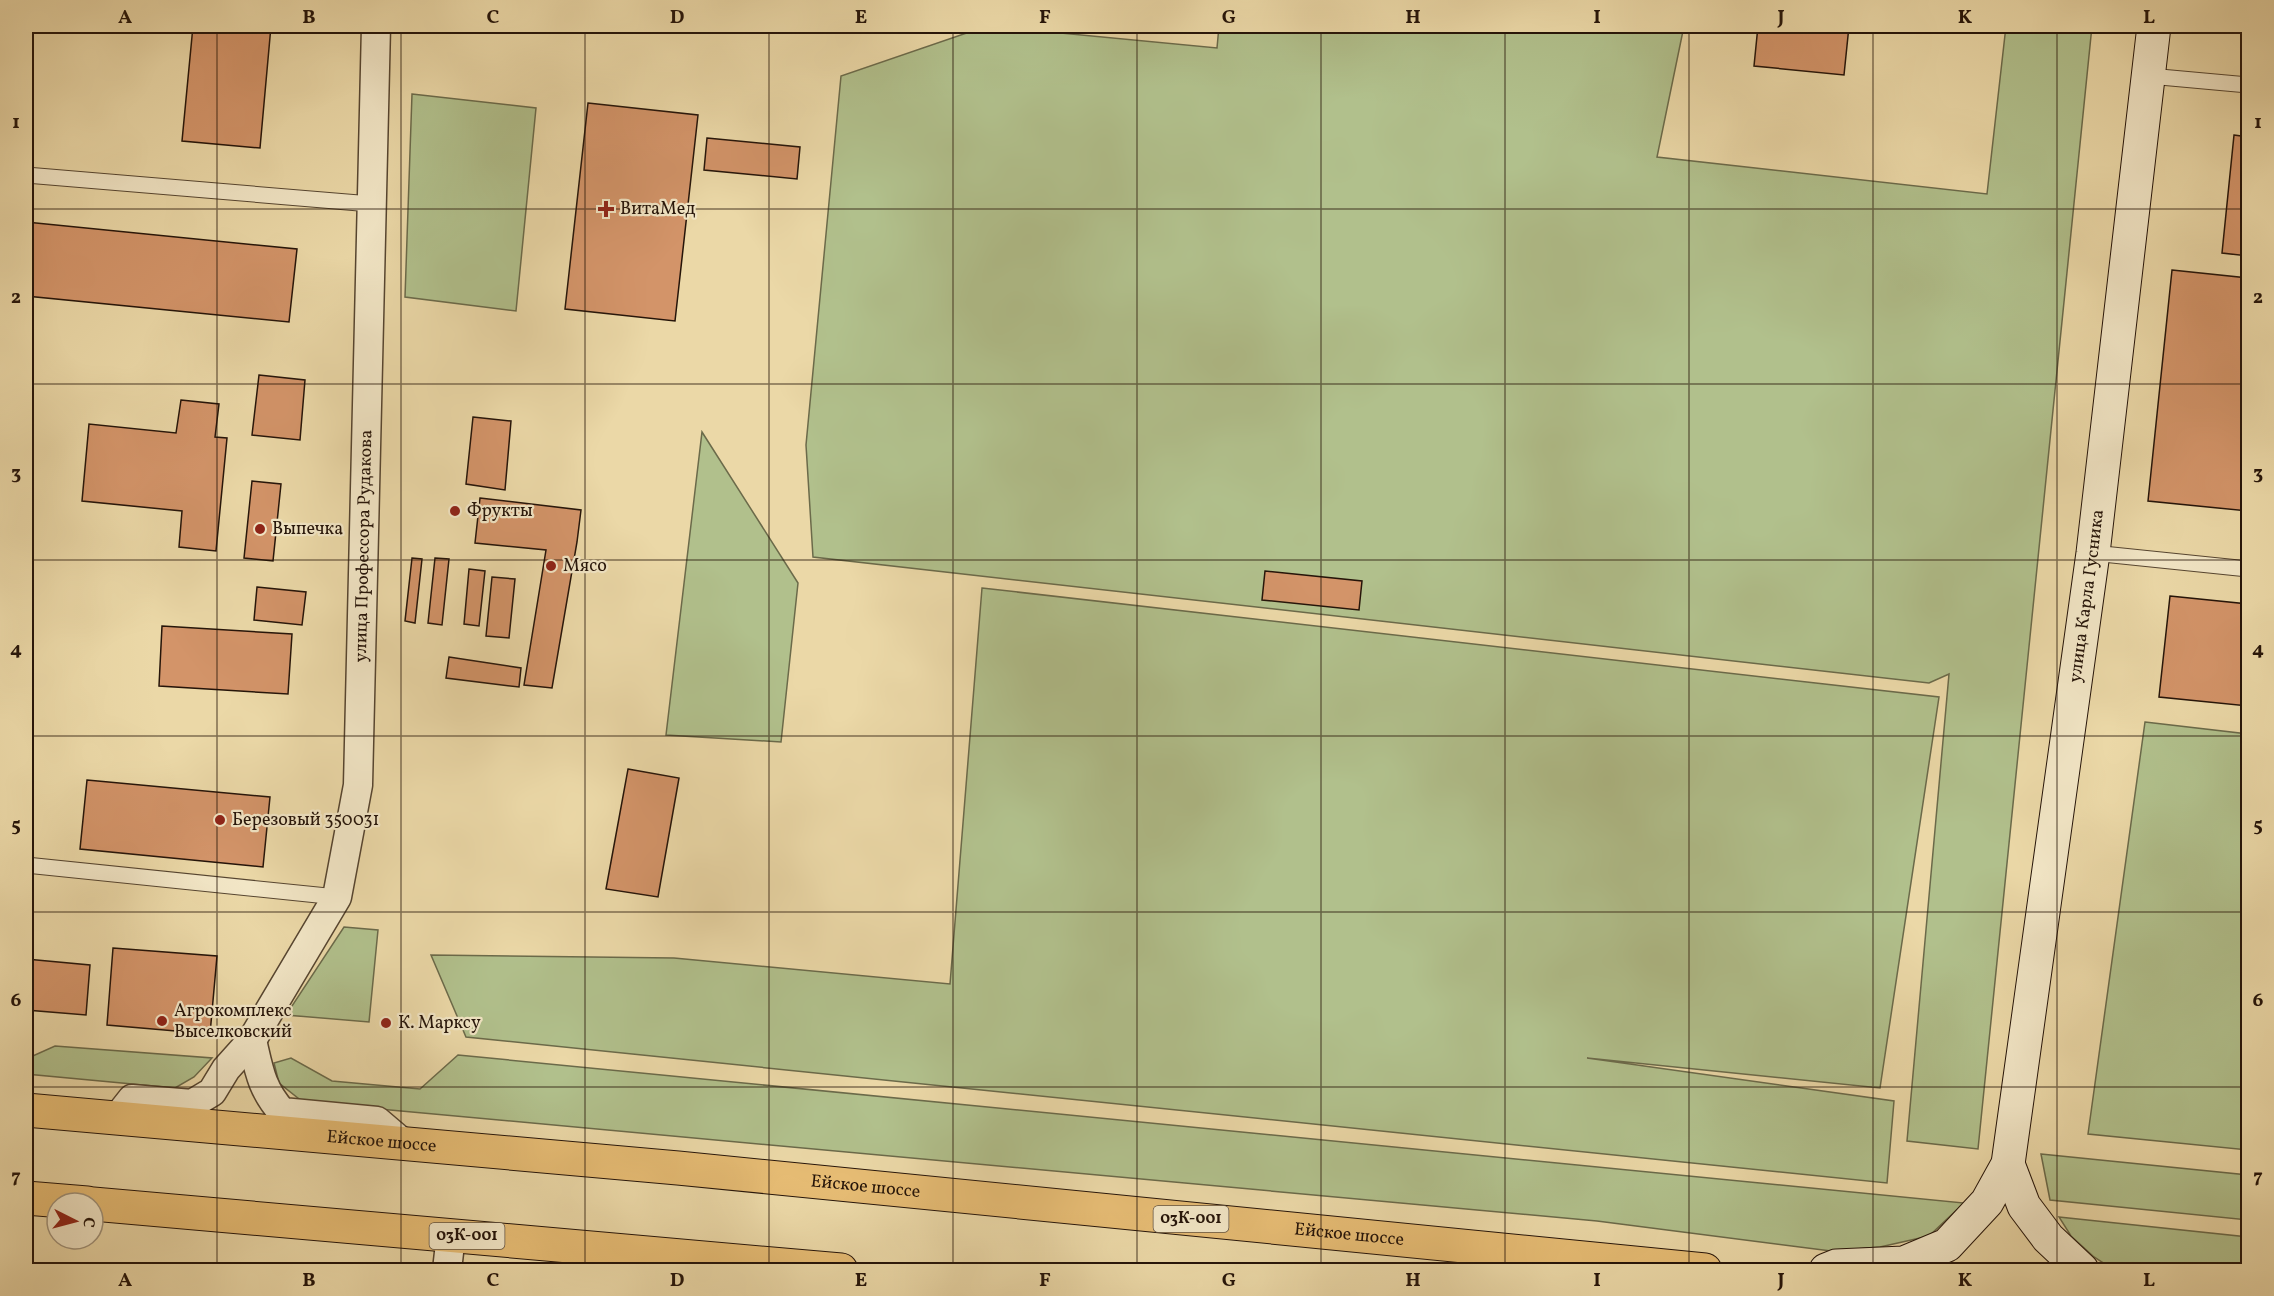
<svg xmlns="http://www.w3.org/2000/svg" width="2274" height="1296" font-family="Vollkorn,serif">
  <rect width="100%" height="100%" fill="#ebd8a7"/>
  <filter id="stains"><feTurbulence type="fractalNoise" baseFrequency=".00333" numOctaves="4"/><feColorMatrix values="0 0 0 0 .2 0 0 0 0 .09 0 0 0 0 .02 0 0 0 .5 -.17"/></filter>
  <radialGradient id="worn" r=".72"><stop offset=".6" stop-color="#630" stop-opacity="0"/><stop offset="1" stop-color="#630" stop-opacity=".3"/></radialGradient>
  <path fill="#b1c08c" stroke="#6b6a4a" stroke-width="1.5" d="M987,26L1217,48L1219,26H1684L1657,157L1987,194L2006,26H2092L1978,1149L1907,1141L1949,674L1929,683L813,557L806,445L841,76Z
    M412,94L536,108L516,311L405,297Z
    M702,432L798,583L781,742L666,735Z
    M982,588L1939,697L1880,1088L1587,1058L1894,1101L1887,1183L466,1037L431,955L674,958L950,984Z
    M2145,722L2248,734V1150L2088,1134Z
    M344,927L378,930L369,1022L286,1015Z
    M55,1046L212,1058L194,1077L175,1088L26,1074V1059Z
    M458,1055L1964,1203L1929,1236L1880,1247L1831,1251L1597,1221L303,1102L279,1083L274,1063L291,1058L332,1081L420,1089Z
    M2041,1154L2248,1175V1220L2050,1200Z
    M2059,1217L2248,1237V1270H2114L2094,1257L2071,1236Z"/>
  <path fill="#d39469" stroke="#251409" stroke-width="1.5" d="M193,26H271L260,148L182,141Z
    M1758,26H1849L1844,75L1754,66Z
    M588,103L698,115L675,321L565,309Z
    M2234,135L2248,137V256L2222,253Z
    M707,138L800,147L797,179L704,170Z
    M26,222L297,249L289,322L26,296Z
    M2172,270L2248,278V511L2148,501Z
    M259,375L305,380L300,440L252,435Z
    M181,400L219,404L215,437L227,438L216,551L179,547L182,511L82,501L89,424L176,433Z
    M473,417L511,421L505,490L466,484Z
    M252,481L281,484L273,561L244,558Z
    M480,498L581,510L577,542L552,688L524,685L546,550L475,543Z
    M412,558L422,559L415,623L405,621Z
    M435,558L449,559L442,625L428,623Z
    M469,569L485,571L479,626L464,624Z
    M1265,571L1362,581L1359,610L1262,600Z
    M492,577L515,579L509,638L486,636Z
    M257,587L306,592L302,625L254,620Z
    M2170,596L2248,604V706L2159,697Z
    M162,626L292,634L288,694L159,686Z
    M449,657L521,668L519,687L446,678Z
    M628,769L679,778L658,897L606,889Z
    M87,780L270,797L263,867L80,849Z
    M113,948L217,956L210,1034L107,1025Z
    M26,959L90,965L86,1015L26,1010Z"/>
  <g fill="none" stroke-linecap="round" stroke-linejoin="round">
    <g stroke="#564530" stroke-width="17">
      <path id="lane" d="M2149,76L2248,85
        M26,175L371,204
        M2093,553L2248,569
        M26,865L337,897"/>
    </g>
    <g stroke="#564530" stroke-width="31">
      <g id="street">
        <path d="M252,1040C259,1070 261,1088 282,1112L377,1121L404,1144"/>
        <path id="s1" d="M117,1118L132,1099L192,1104L212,1092L226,1069L252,1040L337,897L358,785L376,26"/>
        <path d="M447,1270L451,1235"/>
      </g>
    </g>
    <g stroke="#251409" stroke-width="35">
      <g id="secondary">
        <path d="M2008,1164L2024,1206L2048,1238L2082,1270"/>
        <path id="s2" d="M1826,1270L1836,1266L1904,1263L1947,1245L1987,1202L2008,1164L2093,553L2154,26"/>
      </g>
    </g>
    <g stroke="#251409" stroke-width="35">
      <g id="primary">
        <path id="s3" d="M26,1110L678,1168L1705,1270"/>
        <path d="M26,1198L87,1203"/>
        <path d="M93,1204L841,1270"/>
      </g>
    </g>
    <use href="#lane" stroke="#f2e6c6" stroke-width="15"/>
    <use href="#street" stroke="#f2e6c6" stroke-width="28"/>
    <use href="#secondary" stroke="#f2e6c6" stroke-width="33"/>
    <use href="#primary" stroke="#e6bc74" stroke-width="33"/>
  </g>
  <path fill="none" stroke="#251409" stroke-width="1.5" stroke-opacity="0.55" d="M217,26V1270M401,26V1270M585,26V1270M769,26V1270M953,26V1270M1137,26V1270M1321,26V1270M1505,26V1270M1689,26V1270M1873,26V1270M2057,26V1270M26,209H2248M26,384H2248M26,560H2248M26,736H2248M26,912H2248M26,1087H2248"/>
  <g fill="#8f2418" stroke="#f2e6c6" stroke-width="2">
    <path d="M603 200h6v6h6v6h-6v6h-6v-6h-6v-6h6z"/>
    <circle cx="455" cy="511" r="6"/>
    <circle cx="260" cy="529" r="6"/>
    <circle cx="551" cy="566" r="6"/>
    <circle cx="220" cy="820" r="6"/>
    <circle cx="162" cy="1021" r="6"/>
    <circle cx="386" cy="1023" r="6"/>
  </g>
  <g text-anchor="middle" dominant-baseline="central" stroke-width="4.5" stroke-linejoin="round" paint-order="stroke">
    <g fill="#f2e6c6" stroke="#625342" stroke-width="1.5">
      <rect x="1153.5" y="1206" width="75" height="26" rx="4.5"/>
      <rect x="429.5" y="1223" width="75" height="26" rx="4.5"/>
    </g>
    <g font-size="16" font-weight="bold" fill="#251409">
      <text x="1191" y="1219">03К-001</text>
      <text x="467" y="1236">03К-001</text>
    </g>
    <g font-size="18" fill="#251409" stroke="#f2e6c6" text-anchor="start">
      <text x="620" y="209">ВитаMед</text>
      <text x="467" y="511">Фрукты</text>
      <text x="272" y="529">Выпечка</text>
      <text x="563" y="566">Мясо</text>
      <text x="232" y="820">Березовый 350031</text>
      <text x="174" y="1011">Агрокомплекс<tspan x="174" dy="21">Выселковский</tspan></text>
      <text x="398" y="1023">К. Марксу</text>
    </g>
    <g font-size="18" fill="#251409" stroke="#f2e6c6">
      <text stroke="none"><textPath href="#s1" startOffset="693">улица Профессора Рудакова</textPath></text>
      <text stroke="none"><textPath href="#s2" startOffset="801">улица Карла Гусника</textPath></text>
      <text stroke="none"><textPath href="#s3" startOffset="357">Ейское шоссе</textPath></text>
      <text stroke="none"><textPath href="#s3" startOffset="843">Ейское шоссе</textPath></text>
      <text stroke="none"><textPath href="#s3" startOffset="1329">Ейское шоссе</textPath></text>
    </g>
  </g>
  <rect width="2274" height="1296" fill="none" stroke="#ebd8a7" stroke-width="66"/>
  <g transform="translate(75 1221) rotate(96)"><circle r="28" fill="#f2e6c6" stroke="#a0927a" stroke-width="1.5"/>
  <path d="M0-4.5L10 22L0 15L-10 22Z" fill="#8f2418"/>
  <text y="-9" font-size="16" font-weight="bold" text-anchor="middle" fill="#251409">С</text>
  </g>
  <rect x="33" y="33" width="2208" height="1230" fill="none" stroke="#251409" stroke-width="2"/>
  <g font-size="20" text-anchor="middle" font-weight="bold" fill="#251409">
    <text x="125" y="23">A</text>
    <text x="309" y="23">B</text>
    <text x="493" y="23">C</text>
    <text x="677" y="23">D</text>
    <text x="861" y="23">E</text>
    <text x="1045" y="23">F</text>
    <text x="1229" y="23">G</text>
    <text x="1413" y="23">H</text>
    <text x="1597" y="23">I</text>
    <text x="1781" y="23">J</text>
    <text x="1965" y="23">K</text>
    <text x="2149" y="23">L</text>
    <text x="16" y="128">1</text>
    <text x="2258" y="128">1</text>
    <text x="16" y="303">2</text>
    <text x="2258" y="303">2</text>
    <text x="16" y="479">3</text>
    <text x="2258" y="479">3</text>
    <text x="16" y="655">4</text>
    <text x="2258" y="655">4</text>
    <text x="16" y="831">5</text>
    <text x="2258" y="831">5</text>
    <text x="16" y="1006">6</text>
    <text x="2258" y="1006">6</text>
    <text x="16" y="1182">7</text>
    <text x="2258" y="1182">7</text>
    <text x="125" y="1286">A</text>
    <text x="309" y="1286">B</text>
    <text x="493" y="1286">C</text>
    <text x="677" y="1286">D</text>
    <text x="861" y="1286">E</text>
    <text x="1045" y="1286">F</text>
    <text x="1229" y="1286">G</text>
    <text x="1413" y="1286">H</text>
    <text x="1597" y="1286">I</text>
    <text x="1781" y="1286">J</text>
    <text x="1965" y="1286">K</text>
    <text x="2149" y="1286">L</text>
  </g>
  <rect width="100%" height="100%" filter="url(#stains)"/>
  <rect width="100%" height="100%" fill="url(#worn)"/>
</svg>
